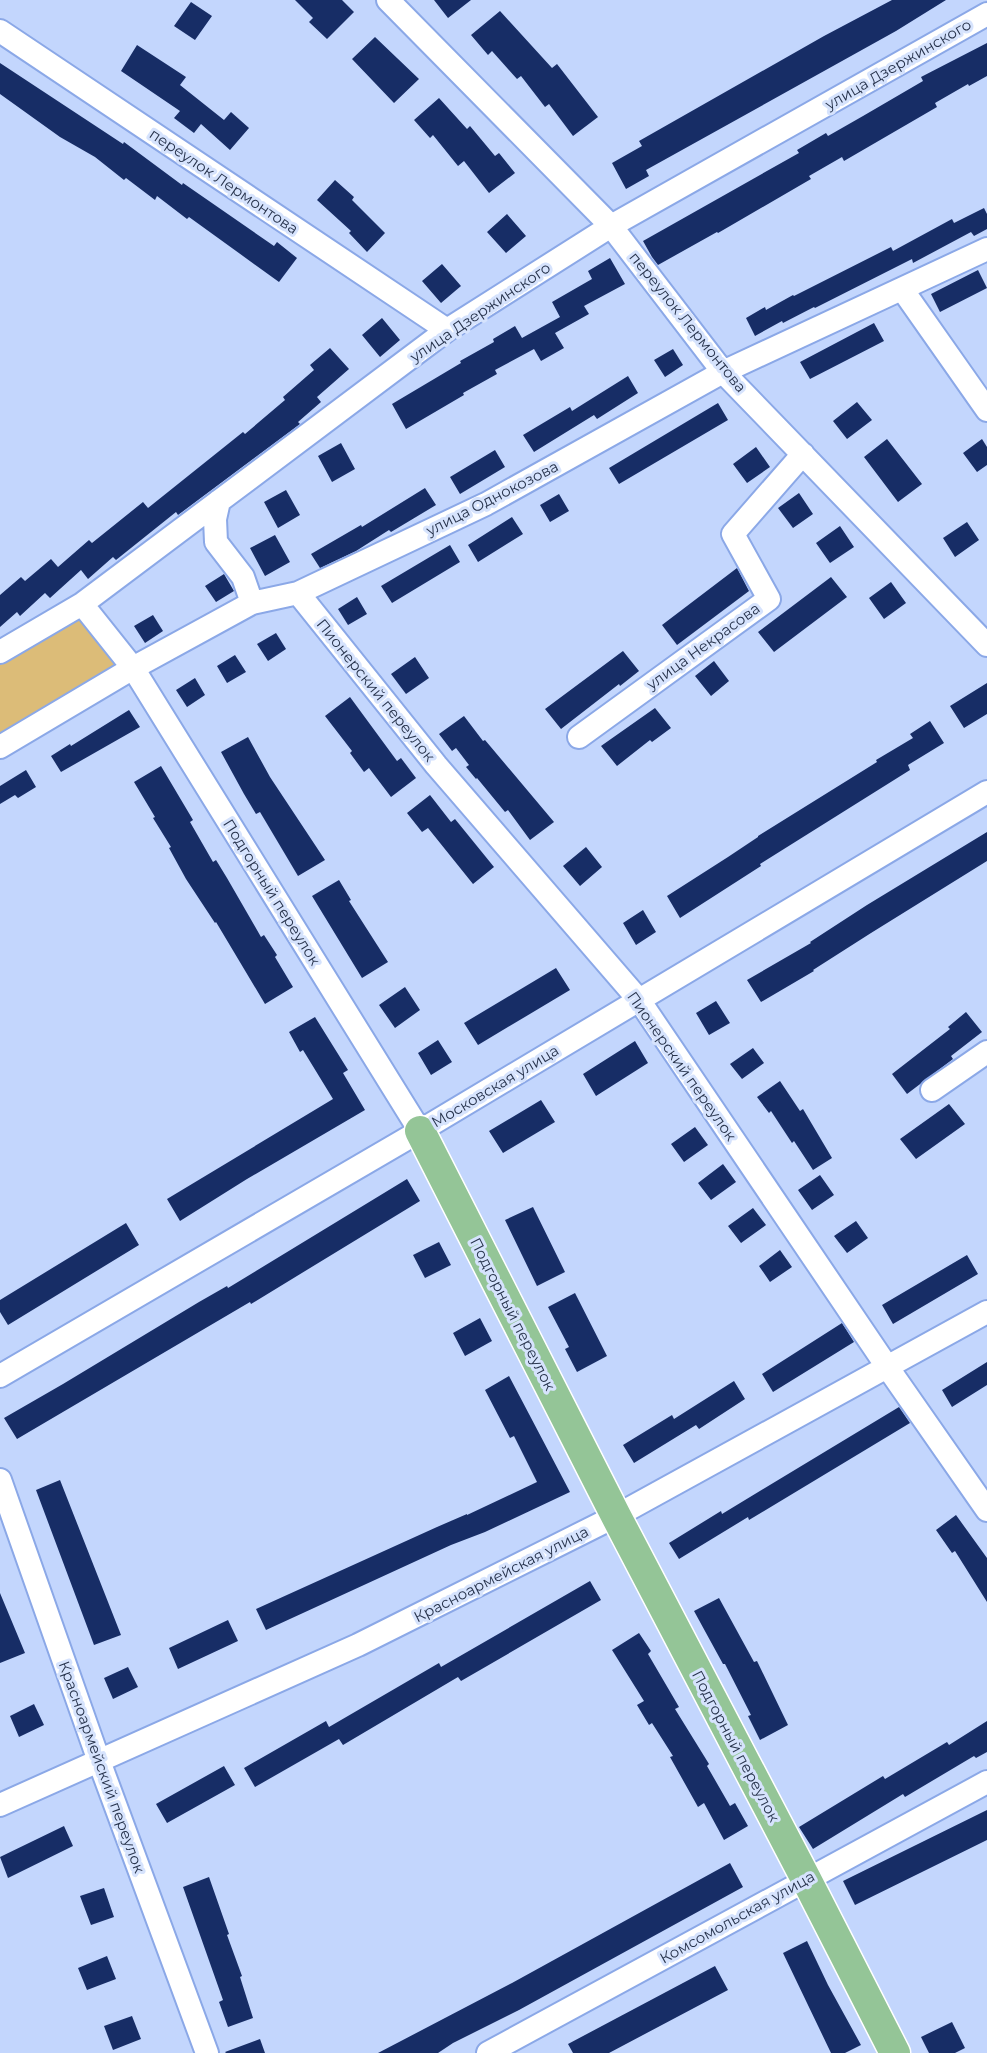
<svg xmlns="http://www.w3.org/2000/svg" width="987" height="2053" font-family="Montserrat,sans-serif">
  <rect width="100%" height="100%" fill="#c3d6fd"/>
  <path fill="#dcbc78" d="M82,615L123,666L0,738V664Z"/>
  <path fill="#172d66" d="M295,0H342L354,12L327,39L309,22L313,18Z
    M434,0H471L448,18Z
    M892,0H946L896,31L646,170L649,176L626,189L612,163L642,146L639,141L824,36Z
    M191,2L212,16L195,40L174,26Z
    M500,11L552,68L557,64L598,117L573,136L549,104L545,107L521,76L517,79L492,51L488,55L471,35Z
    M375,37L419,79L394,103L352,59Z
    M987,43V76L969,86L968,84L935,103L937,107L844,161L842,157L809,176L811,179L718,233L717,232L658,265L652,257L643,241L799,153L797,150L826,133L828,136L863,116L923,81L921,77Z
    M137,45L186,77L180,85L224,120L231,112L249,128L230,150L201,124L194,133L174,118L180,111L121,71Z
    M0,63L123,144L124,142L182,185L183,183L274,246L277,242L297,258L279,282L189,217L187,219L157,196L155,200L126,178L124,180L95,157L60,137L0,94Z
    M439,98L467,129L470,126L495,156L499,153L515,173L489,193L464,161L458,166L433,135L430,138L414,120Z
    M335,180L354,197L352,200L385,233L367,252L349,233L351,231L317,200Z
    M984,208L987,214V229L974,236L971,232L913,263L912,259L815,308L814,307L783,323L782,321L755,336L746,318L765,307L766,310L793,295L794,296L891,247L893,251L952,219L954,223Z
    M507,214L526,236L506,253L487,232Z
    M610,258L625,284L584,306L589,314L555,333L564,348L541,361L534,349L495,370L497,374L463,393L464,395L406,429L392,404L461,363L460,361L494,342L493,339L515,326L522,338L560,317L552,302L592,279L588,271Z
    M442,264L461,286L441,303L422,281Z
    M978,270L987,288L940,312L931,294Z
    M382,318L400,340L380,357L362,335Z
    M874,323L884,341L810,379L800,362Z
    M330,348L349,369L317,397L321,402L298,422L300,424L178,515L176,512L116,560L113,557L88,579L81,570L50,598L45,593L20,616L17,612L0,627V595L21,577L25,581L51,559L58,567L89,540L92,543L143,502L148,508L243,432L245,434L285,400L283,397L314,370L310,365Z
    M673,349L683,365L665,377L654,360Z
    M628,376L638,393L597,419L594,415L534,452L523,435L570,407L572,411Z
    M857,402L872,420L847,439L833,421Z
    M718,403L728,420L619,484L609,468Z
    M887,439L922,484L898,502L864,457Z
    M982,439L987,447V465L977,472L963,453Z
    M341,443L355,469L332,482L318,456Z
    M756,447L770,467L747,483L733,464Z
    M495,450L505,467L460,494L450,477Z
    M425,488L436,505L391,532L389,530L356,551L320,568L311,554L361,525L362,527Z
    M286,490L300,515L278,528L264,502Z
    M799,493L813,514L793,528L778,508Z
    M559,494L569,511L550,522L540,505Z
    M512,517L523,534L478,562L468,545Z
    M967,522L979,540L955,557L943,538Z
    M840,526L854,547L830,563L816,543Z
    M275,535L290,562L265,576L250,548Z
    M450,545L460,562L392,603L381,586Z
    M737,568L749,591L677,645L662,625Z
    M224,574L234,591L216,602L205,586Z
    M831,577L847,597L774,652L758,632Z
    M891,582L906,603L884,619L869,598Z
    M357,597L367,614L348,625L338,609Z
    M153,615L163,631L145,643L134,626Z
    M276,633L286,649L268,661L257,644Z
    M623,651L639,671L620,686L619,684L561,729L545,709Z
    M235,655L246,672L227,683L217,666Z
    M415,657L429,678L406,694L391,674Z
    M714,661L729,681L711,696L695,676Z
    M195,678L205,695L187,707L176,690Z
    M987,683V714L964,728L950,706Z
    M350,697L397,761L401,758L416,778L391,797L369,768L364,772L350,753L352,751L325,716Z
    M655,708L671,728L652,742L650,740L617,766L601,746Z
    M129,710L140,727L61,772L51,756L70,744L71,746Z
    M464,716L483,741L485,740L554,822L530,840L508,810L505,812L477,778L476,779L466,767L469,765L456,748L452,751L439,734Z
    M930,721L944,743L908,765L910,770L760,864L761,866L680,918L667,896L728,857L758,837V836L877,762L876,760L913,738L910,734Z
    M248,737L270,777L325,860L298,876L260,812L256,814L244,794L221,752Z
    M161,766L193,820L190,822L213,862L216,860L227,878L261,937L264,935L277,955L275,957L293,987L265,1004L216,922L215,923L186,879L169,848L171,847L153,818L155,817L134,782Z
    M26,770L36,787L18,798L15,795L0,804V786Z
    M430,795L451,822L455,819L494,867L473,884L428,828L422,832L407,813Z
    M987,832V861L871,933L813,970L814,971L761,1002L747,980L811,943L810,942L867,905Z
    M586,847L602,867L580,886L563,866Z
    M339,880L351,900L349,901L388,962L362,978L312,896Z
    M643,910L656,932L636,945L623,923Z
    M556,968L570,990L478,1045L464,1023Z
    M405,987L420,1010L395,1028L379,1005Z
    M716,1001L730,1023L709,1035L696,1013Z
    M966,1012L982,1032L951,1056L953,1059L907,1094L892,1074L950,1029L948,1027Z
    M315,1017L348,1070L343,1073L365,1110L247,1179L180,1221L167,1199L333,1099L303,1050L300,1052L289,1032Z
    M438,1040L452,1062L431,1075L418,1053Z
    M635,1041L648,1063L596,1096L583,1074Z
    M753,1048L764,1063L742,1079L730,1064Z
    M780,1081L800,1111L803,1109L832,1158L813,1170L794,1141L792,1143L771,1111L769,1113L757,1097Z
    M541,1100L555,1122L503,1153L489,1131Z
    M949,1104L965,1124L916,1159L900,1139Z
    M695,1127L708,1145L684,1162L671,1144Z
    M723,1164L736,1182L711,1200L698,1183Z
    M820,1175L834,1195L812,1210L798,1190Z
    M407,1179L420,1201L251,1304L250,1302L17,1439L4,1418L63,1384L199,1302L227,1286L228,1288Z
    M533,1207L565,1272L537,1286L505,1220Z
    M753,1208L766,1225L741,1243L728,1226Z
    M856,1221L868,1238L847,1253L834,1236Z
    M126,1223L139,1245L8,1325L0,1312V1300Z
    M439,1242L451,1265L425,1278L413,1255Z
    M780,1250L792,1267L770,1282L759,1266Z
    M967,1255L978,1274L893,1324L882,1305Z
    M575,1293L607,1356L577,1372L565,1349L569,1347L548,1307Z
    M480,1318L492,1341L465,1356L453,1333Z
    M842,1323L854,1342L773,1392L762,1374Z
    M987,1362V1385L952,1407L942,1390Z
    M509,1376L570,1492L485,1532L451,1545L266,1630L256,1609L437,1527L467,1514V1515L537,1482L514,1436L510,1438L485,1390Z
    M734,1381L745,1399L699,1429L696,1425L634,1463L623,1445L672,1415L674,1419Z
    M899,1407L910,1423L749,1520L748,1517L679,1559L669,1543L721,1511L722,1514Z
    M60,1480L121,1635L94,1645L36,1490Z
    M956,1515L987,1558V1602L955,1551L952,1553L936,1530Z
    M590,1581L601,1600L461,1681L458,1677L343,1745L339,1739L255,1787L244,1768L326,1721L329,1727L439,1663L441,1667Z
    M0,1593L25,1653L0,1663Z
    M719,1598L754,1662L757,1661L788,1725L760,1740L748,1716L751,1715L725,1664H723L694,1611Z
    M228,1620L238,1641L178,1669L169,1648Z
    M639,1633L651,1651L648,1654L679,1707L675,1709L709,1764L707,1766L730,1806L735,1803L748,1826L724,1840L704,1803L698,1807L670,1757L673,1756L652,1723L649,1725L637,1705L644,1701L612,1650Z
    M128,1667L138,1687L113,1699L104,1678Z
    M34,1704L44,1725L19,1737L10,1716Z
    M987,1721V1752L976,1758L974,1756L905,1797L903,1794L813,1849L799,1827L883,1776L885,1779L947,1742L949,1745Z
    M224,1766L235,1785L167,1823L156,1804Z
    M987,1810V1840L855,1905L843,1881Z
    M64,1826L73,1846L8,1878L0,1857Z
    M730,1863L743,1887L519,2010L453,2043L438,2053H378L512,1983Z
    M209,1877L229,1934L227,1935L242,1976L240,1977L253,2018L228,2027L219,2002L223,2000L183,1887Z
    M104,1888L114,1917L91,1925L80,1896Z
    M807,1941L828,1985L861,2045L845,2053H831L783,1953Z
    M107,1956L116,1979L87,1990L78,1968Z
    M715,1966L728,1990L609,2053H573L568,2044Z
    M132,2016L141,2039L113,2050L104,2026Z
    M952,2022L965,2048L955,2053H929L921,2037Z
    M260,2039L265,2053H226L225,2052Z"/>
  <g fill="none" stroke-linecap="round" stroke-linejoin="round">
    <g stroke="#8ba8e7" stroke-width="26">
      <path id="minor" d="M388,0L611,226L723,372L987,645
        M0,31L447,330
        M902,289L987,410
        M219,501L215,519L216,542L243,577L252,603
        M298,593L436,765L639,1000L888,1368L987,1510
        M82,604L133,668L420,1131
        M0,652L82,604L447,330L611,226L987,14
        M579,737L769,599L733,534L803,454
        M0,747L133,668L252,603L298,593L486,504L723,372L987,249
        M932,1090L987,1052
        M0,1376L420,1131L987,792
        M0,1480L99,1761L207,2053
        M0,1805L358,1645L616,1516L987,1312
        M488,2053L987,1782"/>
    </g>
    <g stroke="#fff" stroke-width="33">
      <path id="major" d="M420,1131L616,1516L806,1879L895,2053"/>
    </g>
    <use href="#minor" stroke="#fff" stroke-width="22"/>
    <use href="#major" stroke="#94c597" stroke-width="30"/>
  </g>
  <g text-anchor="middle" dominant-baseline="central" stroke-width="6" stroke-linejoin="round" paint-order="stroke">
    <g font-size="15" fill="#27334c" stroke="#d6e3fd">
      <text transform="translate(898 64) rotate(-30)">улица Дзержинского</text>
      <text transform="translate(224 181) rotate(34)">переулок Лермонтова</text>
      <text transform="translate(480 312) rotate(-34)">улица Дзержинского</text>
      <text transform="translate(688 322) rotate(51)">переулок Лермонтова</text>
      <text transform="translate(492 498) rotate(-27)">улица Однокозова</text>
      <text transform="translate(703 646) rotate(-36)">улица Некрасова</text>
      <text transform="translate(376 690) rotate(51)">Пионерский переулок</text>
      <text transform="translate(272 892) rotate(58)">Подгорный переулок</text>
      <text transform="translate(682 1066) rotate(55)">Пионерский переулок</text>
      <text transform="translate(495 1086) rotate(-31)">Московская улица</text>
      <text transform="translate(513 1314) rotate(63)">Подгорный переулок</text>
      <text transform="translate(501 1574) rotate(-27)">Красноармейская улица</text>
      <text transform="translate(736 1746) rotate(62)">Подгорный переулок</text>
      <text transform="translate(102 1767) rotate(70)">Красноармейский переулок</text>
      <text transform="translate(737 1917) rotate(-29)">Комсомольская улица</text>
    </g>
  </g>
</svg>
